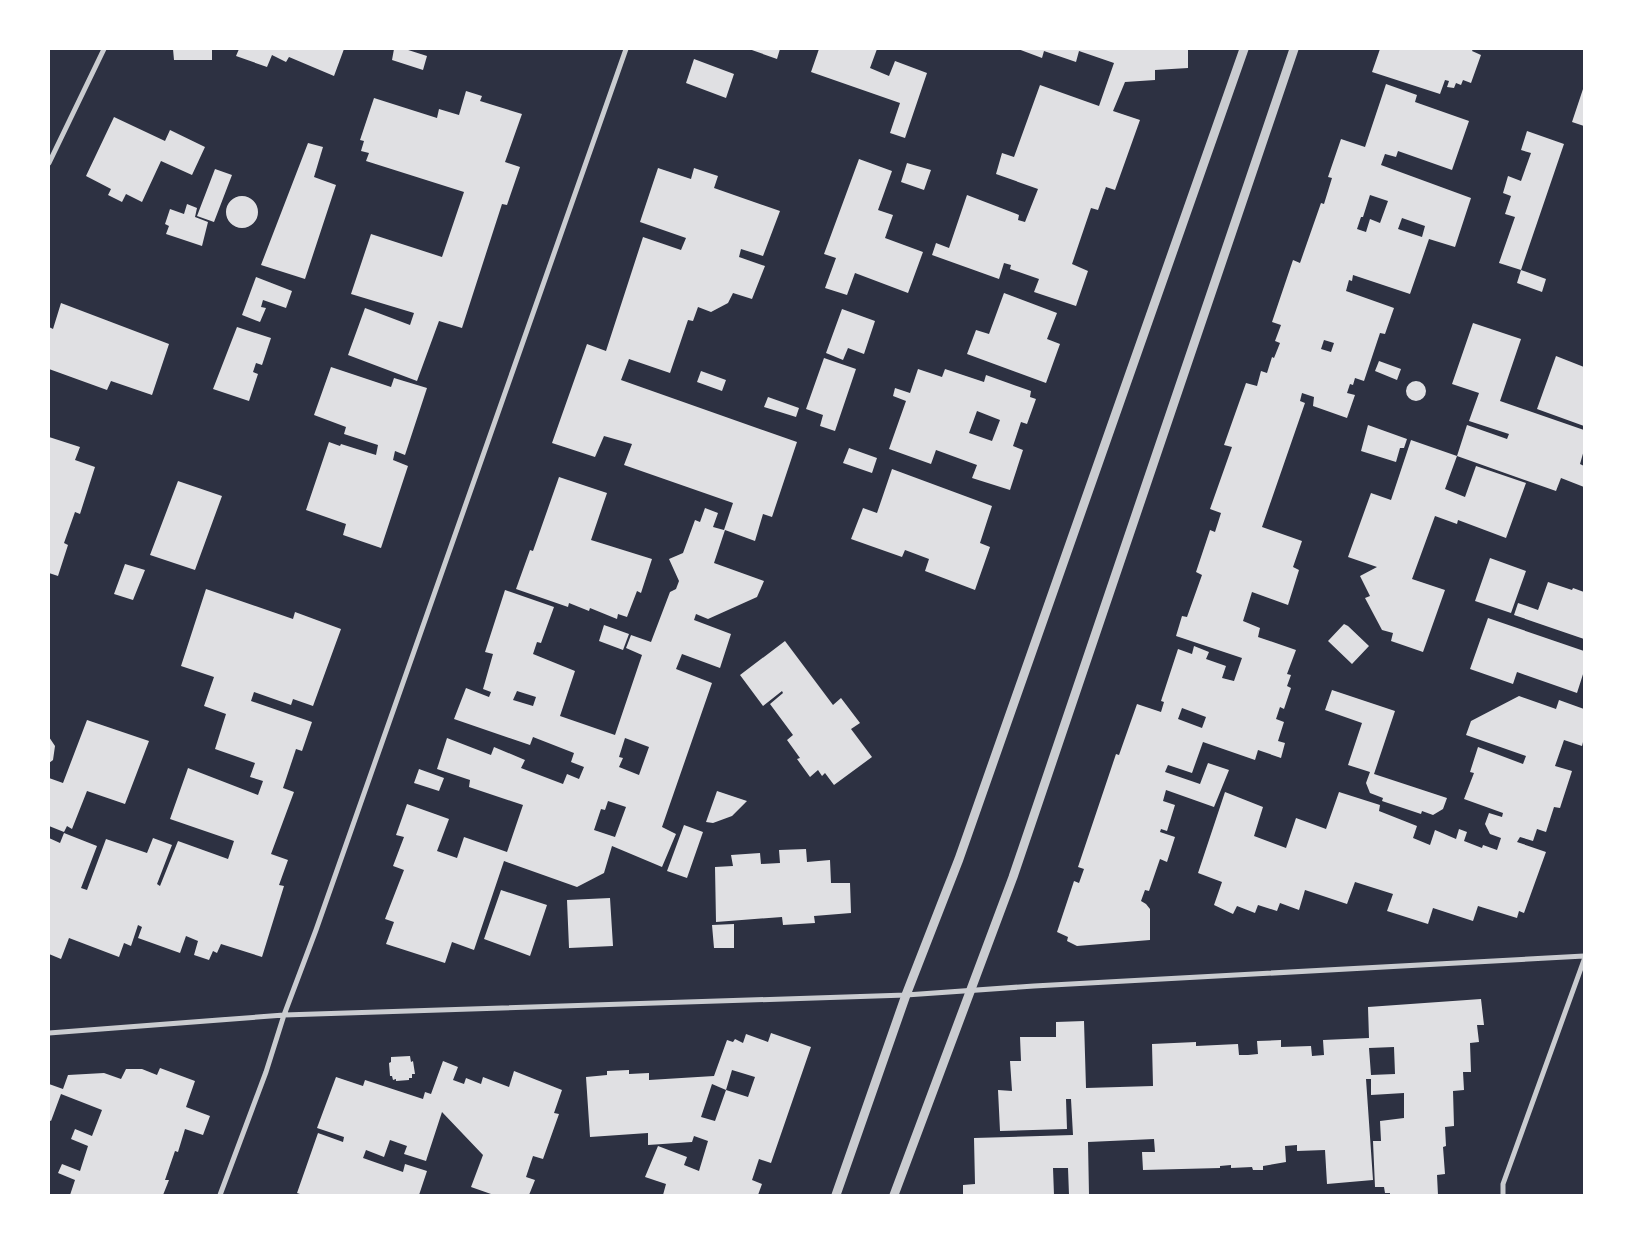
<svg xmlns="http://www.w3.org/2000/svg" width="1633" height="1244" font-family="Inter,sans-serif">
  <rect width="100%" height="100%" fill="#2d3142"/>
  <path fill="#e0e0e3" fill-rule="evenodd" d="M173,49H212V60H174Z
    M239,49H344L334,76L289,57L286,62L272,55L267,67L236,56Z
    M394,49H405L427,56L423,70L392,60Z
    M749,49H780L777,59Z
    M819,49H877L870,68L889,76L895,61L927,73L905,138L890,133L900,103L811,72Z
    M1018,49H1188V68L1155,70V80L1125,82L1113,111L1140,120L1115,190L1106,187L1098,210L1091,208L1072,264L1088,271L1076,306L1034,292L1039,279L1010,269L1011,265L1004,263L999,279L932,255L936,243L949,248L967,195L1019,215L1018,220L1025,222L1038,189L996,174L1002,153L1014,157L1040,85L1099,106L1114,63L1079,51L1076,62L1044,51L1042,58Z
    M1380,49H1473L1472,51L1481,55L1471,83L1463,80L1461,85L1456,83L1454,88L1447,87L1449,81L1445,80L1440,94L1372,72Z
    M694,59L734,74L726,98L686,83Z
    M1386,84L1417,95L1415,102L1469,121L1452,170L1398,151L1396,157L1385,154L1381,165L1471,198L1455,247L1429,239L1410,294L1353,275L1352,281L1349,280L1346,291L1394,308L1385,334L1380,333L1364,381L1355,378L1353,385L1350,384L1347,393L1355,395L1347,418L1313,406L1314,397L1302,393L1300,401L1305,403L1262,527L1302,541L1293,567L1299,570L1288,605L1252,592L1243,621L1260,628L1258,637L1296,650L1287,674L1291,675L1287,686L1291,688L1284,709L1280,707L1276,719L1284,722L1278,741L1285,743L1281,758L1258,750L1255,760L1203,742L1192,773L1168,765L1165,772L1200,784L1208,763L1229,770L1214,807L1166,790L1163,801L1175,805L1167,831L1161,829L1160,832L1175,837L1167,862L1160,859L1149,891L1145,890L1141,901L1146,904L1150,909V940L1077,946L1067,941L1068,937L1057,932L1074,881L1079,883L1084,869L1078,867L1116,754L1119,755L1137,704L1161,712L1164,702L1161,701L1178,649L1192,654L1194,646L1209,652L1206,659L1226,666L1222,678L1234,681L1242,658L1176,636L1182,616L1187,617L1202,575L1196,572L1210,530L1215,532L1221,513L1210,509L1232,447L1224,445L1246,383L1257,386L1261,371L1267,373L1272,357L1274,358L1280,343L1275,341L1281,325L1272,322L1293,260L1300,263L1321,203L1324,204L1332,178L1328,177L1341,139L1365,147ZM1370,195L1388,201L1380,223L1370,219L1366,232L1357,229L1361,217H1363ZM1402,218L1425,226L1422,237L1398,229ZM1324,340L1334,343L1331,352L1321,349ZM1182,708L1206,717L1202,728L1178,719Z
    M1584,86V126L1572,122Z
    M466,91L482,96L480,101L522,114L505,162L520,167L507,205L502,204L462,328L439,321L417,381L348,355L365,308L410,325L414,313L351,294L371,234L442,257L464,192L366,161L369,153L361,151L364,141L360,140L374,98L437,118L439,109L459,115Z
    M114,117L165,141L170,130L205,147L192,175L161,161L142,202L126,194L122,202L108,195L111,189L86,176Z
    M1527,131L1564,144L1521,270L1499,263L1515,217L1505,214L1511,196L1503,193L1508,176L1521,181L1531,153L1521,150Z
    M308,143L323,147L314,177L336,185L305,279L261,265Z
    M859,159L892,171L878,210L893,215L885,238L923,252L908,293L855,273L847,295L825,288L836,258L824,254Z
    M907,163L931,170L924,190L901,182Z
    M658,168L691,179L694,168L718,176L714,188L780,211L763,256L741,249L739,257L765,266L752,299L733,293L728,303L711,312L698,307L693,321L688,320L670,373L629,359L621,380L797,442L772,517L763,514L755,541L725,530L714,563L764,581L757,597L708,619L696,614L694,620L731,634L720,668L682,654L676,669L712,683L662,827L676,834L662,867L612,846L604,873L577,887L504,861L474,950L452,942L445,963L386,944L394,922L385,919L404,870L393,866L404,837L396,835L407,804L449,819L437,851L457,858L464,837L507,852L523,805L469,787L470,780L437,769L447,738L491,755L494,747L525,760L521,768L563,784L567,774L579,779L584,767L571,762L574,753L533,737L530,745L454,719L466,688L489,697L491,692L483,689L493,654L485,652L505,590L554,607L541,643L537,642L533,654L575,671L560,716L615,735L642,655L626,648L631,635L651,642L670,592L676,589L679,581L669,559L683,553L695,520L700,522L705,508L718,513L713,527L724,530L733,503L624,465L632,444L604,436L595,457L552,443L587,344L606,351L643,237L681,250L686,238L640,222ZM517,691L536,697L533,706L513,700ZM625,738L649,747L639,775L619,767L623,758L619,757ZM608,801L626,807L615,837L594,830L601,809L605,810Z
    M215,169L232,175L214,222L197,216Z
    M226 212a16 16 0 1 1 32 0a16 16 0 1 1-32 0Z
    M187,204L197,208L195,217L208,222L202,246L166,234L169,226L165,224L170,209L184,214Z
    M1521,270L1546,279L1542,292L1517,283Z
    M256,277L292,291L286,308L263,300L261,307L266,308L260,322L242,315Z
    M1004,293L1057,313L1047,339L1060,344L1046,383L967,354L976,330L989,334Z
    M61,303L169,344L152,395L111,381L107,390L49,369V327L53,329Z
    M842,309L875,321L864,354L848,348L843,360L826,353Z
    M1473,323L1521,339L1500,401L1584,430V450L1580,464L1584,466V487L1561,478L1556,491L1457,456L1467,425L1507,439L1509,434L1469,421L1479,393L1452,384Z
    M237,327L271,338L262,365L256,363L253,372L258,374L249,401L213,389Z
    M1556,356L1584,367V426L1537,409Z
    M824,358L856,369L835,431L820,426L823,415L806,409Z
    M1379,361L1401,369L1397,380L1375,371Z
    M331,367L391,387L394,378L427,388L405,455L395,451L393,460L408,466L381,548L343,535L346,524L306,510L329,442L340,446L341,444L376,455L378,445L344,434L346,427L314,415Z
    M918,369L942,377L945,369L984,382L986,375L1031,391L1030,397L1036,399L1027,424L1021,422L1013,446L1023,450L1010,490L972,478L977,465L936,450L931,464L889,449L906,401L893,396L895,388L910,393ZM977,411L1000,420L992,441L969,433Z
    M701,371L726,380L722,391L697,382Z
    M1406 391a10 10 0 1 1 20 0a10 10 0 1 1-20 0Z
    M768,397L799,408L796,417L764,407Z
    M1368,425L1407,439L1404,448H1400L1396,462L1361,451Z
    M49,437L80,447L75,460L95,467L80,514L75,512L64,543L68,545L58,576L49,573Z
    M1411,440L1457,456L1445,489L1465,497L1476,466L1526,483L1506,538L1458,520L1457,524L1435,516L1412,579L1445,590L1423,652L1391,641L1393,633L1382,630L1365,598L1370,596L1360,576L1377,567L1348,557L1371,493L1391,500Z
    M849,448L877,458L872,473L843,463Z
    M892,469L992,506L980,543L990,547L975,590L925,571L929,559L905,550L902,557L851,539L863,508L877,513Z
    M559,477L607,493L591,540L652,559L641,593L637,591L627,617L618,614L617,619L590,608L589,611L569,603L568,607L516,589L530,550L533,551Z
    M178,481L222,496L195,570L150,555Z
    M1490,558L1526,571L1511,613L1475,601Z
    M125,564L145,570L133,600L114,594Z
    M1548,582L1572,590L1573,588L1584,592V639L1514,615L1518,603L1538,610Z
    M206,589L293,619L295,612L341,629L313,706L293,699L291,705L254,692L251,701L312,722L302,751L296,749L283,788L294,792L271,854L288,860L279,885L284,886L262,957L221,944L217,953L213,951L209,960L194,955L198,941L186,936L180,953L138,938L142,927L138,925L131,946L124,943L119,957L69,938L61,959L49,954V838L60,843L64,833L97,846L81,888L87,890L106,839L147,853L153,838L172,845L157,884L160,886L178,841L228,859L234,841L170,819L188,768L258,795L263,781L250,777L255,763L215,749L226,714L204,706L214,677L181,666Z
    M1488,618L1584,651V671L1577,693L1517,672L1513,684L1470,669Z
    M1344,624L1348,626L1369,646L1352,664L1328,641Z
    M604,625L629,634L623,650L599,641Z
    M785,641L833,705L841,698L860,723L851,729L872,757L834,785L825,773L822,776L818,770L810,777L797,759L800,758L787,740L793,735L770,704L783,693L782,691L763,706L740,675Z
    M1332,690L1395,711L1374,774L1447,798L1443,809L1433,815L1422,811L1421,814L1382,801L1383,798L1370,793L1366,783L1370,772L1348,765L1362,723L1325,710Z
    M1519,696L1556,709L1559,700L1584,709V738L1582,746L1564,740L1555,766L1572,771L1560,808L1554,807L1546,832L1537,829L1533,841L1520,837L1517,842L1546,852L1524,913L1519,911L1517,918L1478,906L1473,921L1433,908L1428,924L1387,911L1393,894L1355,882L1347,904L1305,890L1299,910L1280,903L1277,911L1258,905L1255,913L1237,906L1233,914L1214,905L1222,882L1198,873L1225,792L1263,807L1254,836L1286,848L1296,818L1326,829L1339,792L1380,805L1379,811L1417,826L1413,838L1430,845L1435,830L1456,839L1459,829L1467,832L1464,841L1482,848L1483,845L1497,850L1501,838L1490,834L1485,824L1489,813L1502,817L1503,813L1464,799L1474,773L1470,772L1478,747L1523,764L1526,756L1466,735L1471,721Z
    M87,720L149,741L125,804L87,791L72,829L67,826L64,832L49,826V778L63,783Z
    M49,737L55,746L53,760L49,763Z
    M419,769L444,778L439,791L414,783Z
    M717,791L747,801L732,816L713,823L706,822Z
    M684,825L703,832L687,878L667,871Z
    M806,849L807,862L830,860L831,883H850L851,913L814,916L815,923L783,925L782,917L716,922L715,867L733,866L731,855L760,853L761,864L780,863L779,850Z
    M501,890L547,905L530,956L484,939Z
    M610,898L613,946L569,948L567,900Z
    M734,924V948H714L712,925Z
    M1481,999L1484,1025H1477L1479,1042L1470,1043L1471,1072H1463L1464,1090L1453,1091L1454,1126L1445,1127L1446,1146L1443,1147L1445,1174L1437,1175L1438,1195H1390V1193H1385L1384,1187H1375L1373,1141H1381L1380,1121L1404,1118V1093L1371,1095V1079H1366L1373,1180L1327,1184L1325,1150L1297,1151V1145L1285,1146L1286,1162L1263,1166V1170H1253L1252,1167L1231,1168V1165L1220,1166V1168L1143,1170L1142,1152H1155L1154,1139L1088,1142L1089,1195H1069L1068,1168H1053L1054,1195H963V1185L975,1184L974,1138L1073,1135L1071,1099H1066L1067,1129L1000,1131L998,1090L1012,1091L1010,1061H1021L1020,1037H1056V1022L1084,1021L1086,1088L1153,1086L1152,1044L1196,1042V1046L1238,1044L1239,1055H1248L1258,1054L1257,1041L1281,1040V1047L1311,1046L1312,1056L1324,1055L1323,1040L1369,1038L1368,1007ZM1394,1047L1395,1074L1371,1075L1369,1048Z
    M771,1033L811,1047L771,1163L759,1159L752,1180L762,1184L758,1195H663L666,1184L645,1177L658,1146L687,1157L684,1165L699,1171L708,1141L694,1136L692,1142L648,1145V1133L590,1137L586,1077L607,1075V1071L629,1070V1074L649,1073V1080L714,1076L727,1040L733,1042L735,1039L743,1043L746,1034L768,1042ZM732,1070L755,1077L748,1097L726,1090L715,1121L701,1117L712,1084L726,1090Z
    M410,1056L411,1062L413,1061L415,1074H412V1078H409V1080L396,1081V1079L393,1080L392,1076H390L389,1063L391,1062V1057Z
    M443,1061L458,1067L453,1080L464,1084L466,1078L481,1084L483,1077L509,1087L514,1071L562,1090L554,1113L559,1114L543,1159L533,1156L526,1177L535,1180L529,1195H490L491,1194L471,1187L483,1155L442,1112L426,1161L404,1154L407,1146L390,1140L384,1157L366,1150L363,1158L403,1172L405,1164L427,1171L419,1195H303L297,1193L318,1133L343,1142L344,1137L317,1128L336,1077L363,1086L365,1080L423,1099L425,1092L431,1094Z
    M160,1068L195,1081L186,1107L210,1116L203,1135L185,1129L178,1152L175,1151L165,1180H169L163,1195H70L75,1180L58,1173L62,1164L80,1171L88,1146L71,1139L75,1129L92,1136L102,1110L61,1094L51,1121L49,1120V1084L63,1089L68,1075L104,1073L121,1079L126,1069H142L157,1075Z"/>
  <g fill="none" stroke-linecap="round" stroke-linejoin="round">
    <path stroke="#caccd0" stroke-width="5" d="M49,163L104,49
      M49,1033L284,1015L906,995L1034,986L1584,956
      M220,1195L266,1072L284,1015L316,930L626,49
      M1503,1195V1184L1584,960"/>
    <path stroke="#caccd0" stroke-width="9" d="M836,1195L906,995L959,859L1244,49
      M894,1195L1013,877L1294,49"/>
  </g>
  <rect width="1633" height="1244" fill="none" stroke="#ffffff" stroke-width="100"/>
</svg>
